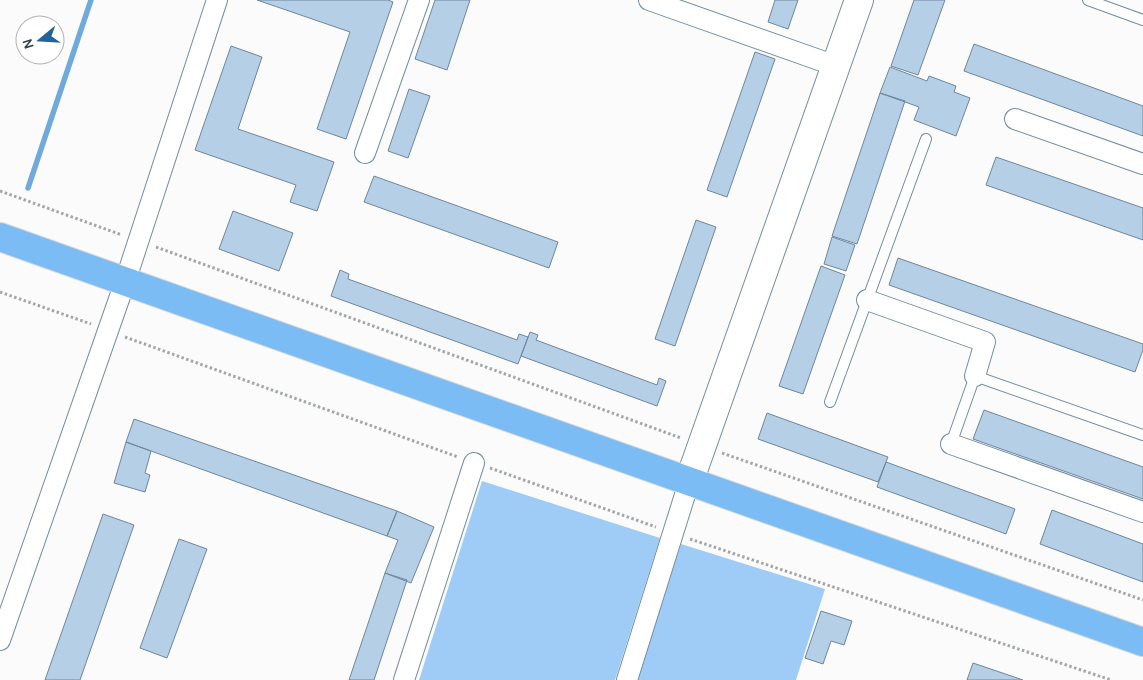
<svg xmlns="http://www.w3.org/2000/svg" width="1143" height="680" font-family="Karla,sans-serif">
  <rect width="100%" height="100%" fill="#fbfbfb"/>
  <path fill="#9eccf6" d="M482,481L660,538L615,680H419Z
    M681,544L825,589L796,680H637Z"/>
  <g fill="none" stroke-linecap="round" stroke-linejoin="round">
    <path stroke="#70aadd" stroke-width="5.5" d="M28,188L91,0"/>
  </g>
  <path fill="#b5cfe7" stroke="#6e869c" d="M257,0H388L393,2L346,139L317,129L350,32Z
    M435,0H470L447,70L415,59Z
    M775,0H798L788,29L768,22Z
    M914,0H945L918,75L891,66Z
    M974,44L1143,106V136L964,71Z
    M231,46L262,57L238,129L334,162L317,211L290,202L296,185L195,150Z
    M755,52L775,59L727,197L707,190Z
    M890,67L927,81L929,76L956,86L954,92L970,98L956,136L914,120L919,107L880,93Z
    M409,89L430,96L408,158L388,151Z
    M880,93L905,101L857,244L832,236Z
    M996,157L1143,208V240L986,185Z
    M374,176L558,242L549,268L364,202Z
    M233,211L293,233L279,271L219,249Z
    M696,220L716,227L675,346L655,339Z
    M832,237L855,245L846,271L824,264Z
    M898,258L1143,344V350L1135,372L889,285Z
    M821,266L845,275L803,394L779,386Z
    M340,270L349,274L348,279L517,340L519,334L528,337L518,364L331,296Z
    M530,332L538,335L536,340L657,385L659,378L666,381L657,406L521,356Z
    M984,410L1143,467V499L973,439Z
    M767,413L888,457L878,482L758,439Z
    M134,419L397,511L387,536L126,442Z
    M126,442L151,451L145,473L150,475L145,492L114,483Z
    M886,462L1015,509L1006,534L877,487Z
    M1052,510L1143,544V582L1040,544Z
    M397,511L434,527L411,583L385,573L398,540L387,536Z
    M103,514L134,525L80,680H45Z
    M179,539L207,549L167,658L140,648Z
    M385,573L407,580L374,680H349Z
    M821,611L852,621L844,645L831,641L823,664L805,658Z
    M973,663L1023,680H967Z"/>
  <g fill="none" stroke-linecap="round" stroke-linejoin="round">
    <g stroke="#748da3" stroke-width="12">
      <path id="lane" d="M1088,0L1143,20
        M830,402L926,139
        M951,444L975,376L1143,435"/>
    </g>
    <g stroke="#748da3" stroke-width="22">
      <path id="street" d="M649,0L836,66
        M1015,119L1143,164
        M365,153L419,0
        M867,300L985,342L975,376
        M951,444L1143,512
        M0,640L125,282L217,0
        M404,680L474,463
        M627,680L689,482"/>
    </g>
    <g stroke="#748da3" stroke-width="30">
      <path id="secondary" d="M689,482L859,0"/>
    </g>
    <g stroke="#d6d8da" stroke-width="30">
      <path id="highway" d="M0,237C381,372 762,508 1143,642"/>
    </g>
    <path stroke="#a2a7ab" stroke-width="3" stroke-dasharray="2.5 2.5" stroke-linecap="butt" d="M0,191L122,235
      M156,247L681,438
      M0,292L91,324
      M125,337L458,457
      M722,453L1143,600
      M490,468L656,527
      M690,539L1111,680"/>
    <use href="#lane" stroke="#fff" stroke-width="10"/>
    <use href="#street" stroke="#fff" stroke-width="20"/>
    <use href="#secondary" stroke="#fff" stroke-width="28"/>
    <use href="#highway" stroke="#7bbcf4" stroke-width="28"/>
  </g>
  <g transform="translate(40 40) rotate(252)"><circle r="24" fill="#ffffff" stroke="#adb1b5"/>
  <path d="M0-4L9 19L0 12L-9 19Z" fill="#206499"/>
  <text y="-8" font-size="14" font-weight="bold" text-anchor="middle" fill="#313c45">N</text>
  </g>
</svg>
